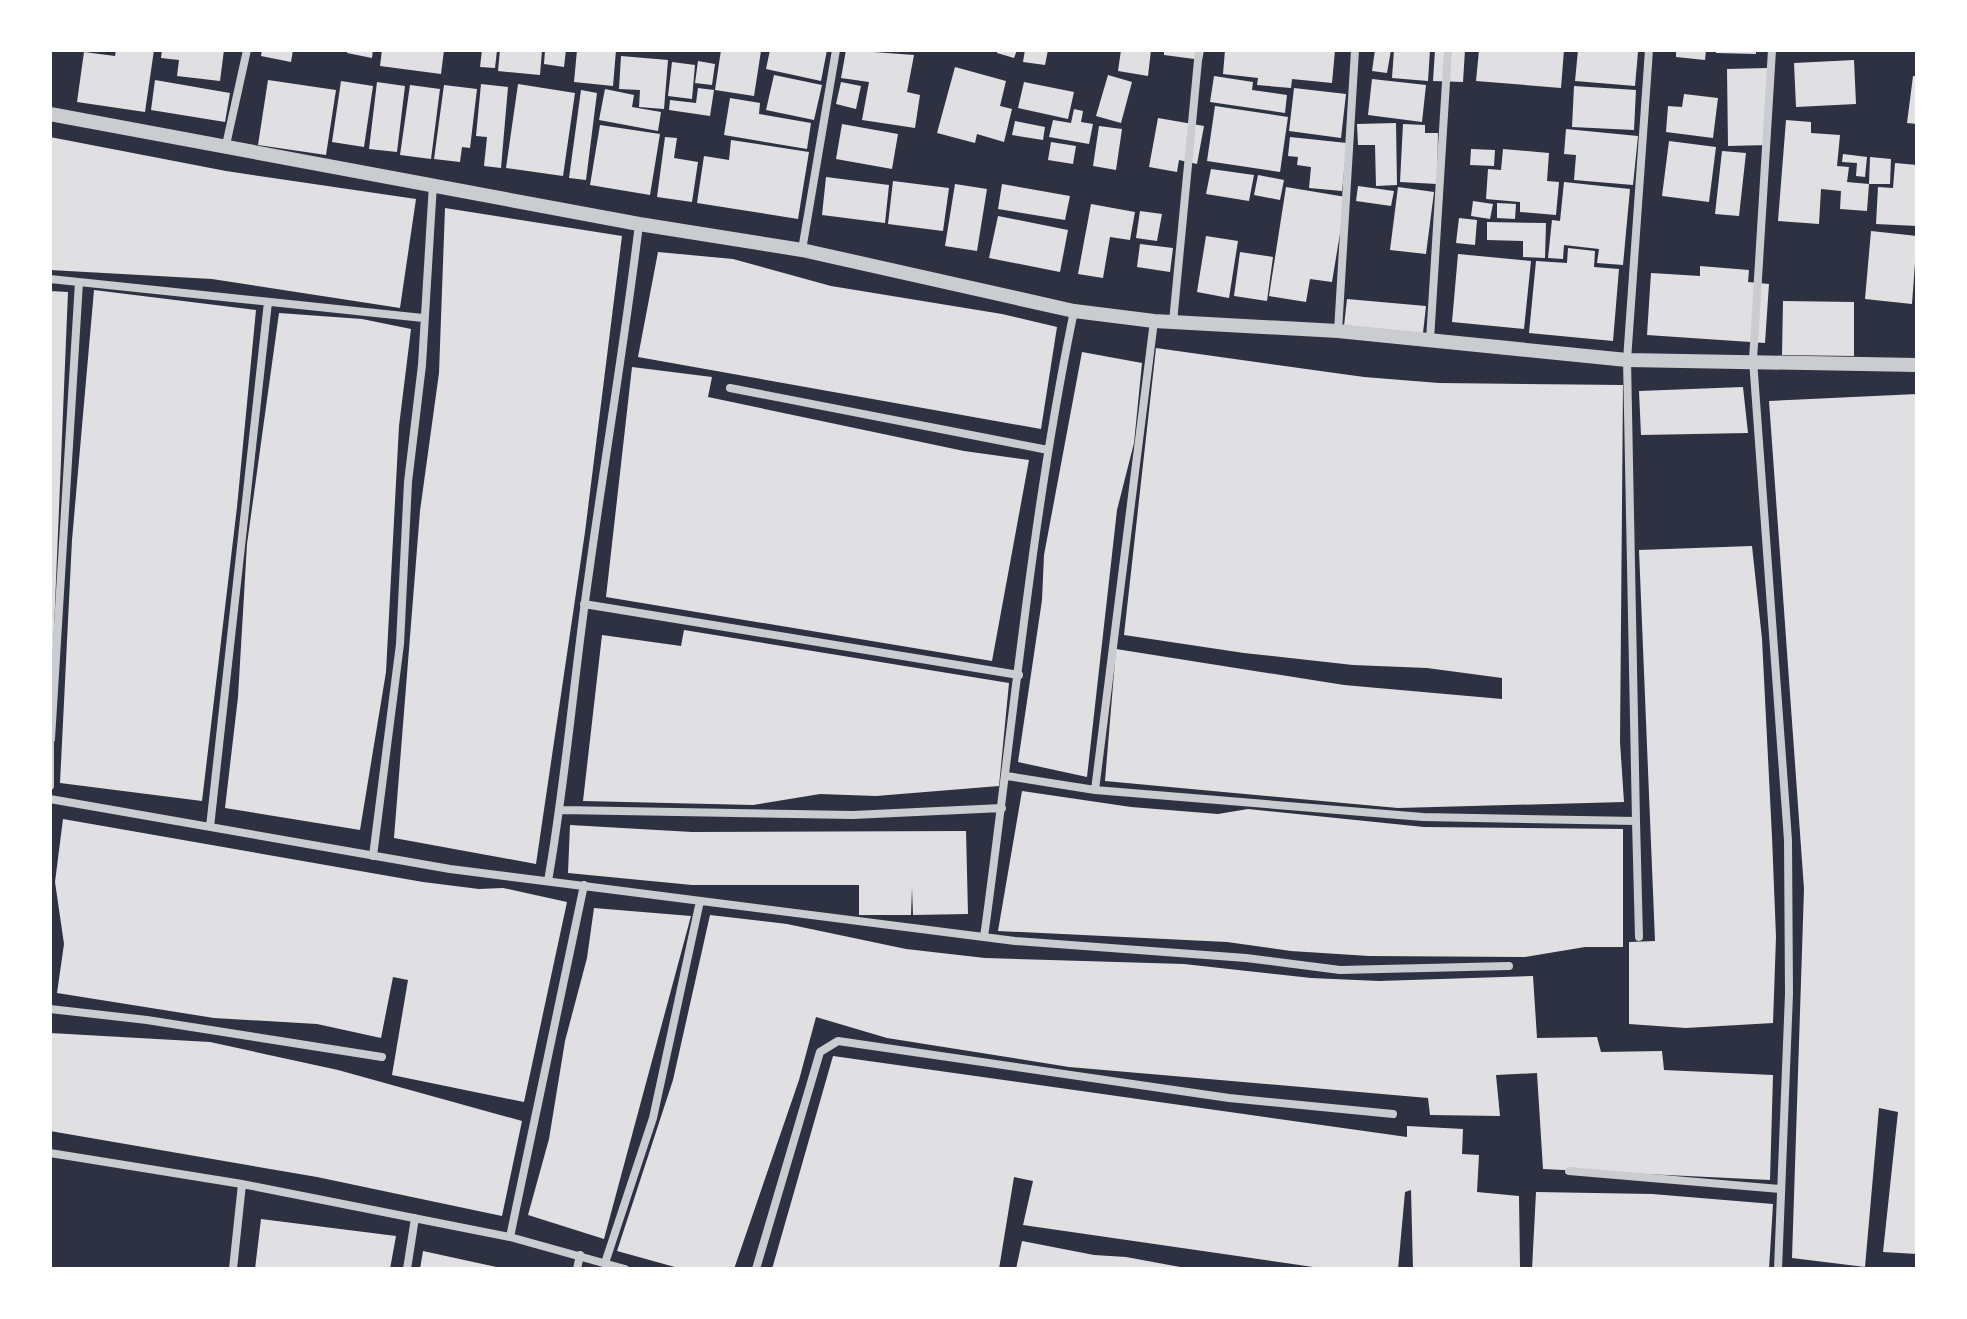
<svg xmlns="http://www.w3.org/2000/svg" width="1967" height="1319" font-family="Jost,sans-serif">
  <rect width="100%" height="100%" fill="#2d3142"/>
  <path fill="#e0e0e3" d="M116,50H154L145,112L77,102L84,52L115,56Z
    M162,50H224L220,81L177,76L179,60L161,58Z
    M262,50H293L291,62L261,56Z
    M348,50H373L372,58L347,53Z
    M382,50H444L441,74L380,66Z
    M482,50H497L495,68L480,67Z
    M500,50H542L540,75L498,71Z
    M545,50H566L564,67L544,64Z
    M577,50H616L613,86L574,82Z
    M721,50L761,51L754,96L715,90Z
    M770,50H827L821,81L766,69Z
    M846,50L914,55L907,92L920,95L915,128L862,120L869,82L841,78Z
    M998,50H1017L1014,58L997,53Z
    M1025,50H1048L1045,65L1023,62Z
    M1121,50H1151L1148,76L1118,71Z
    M1164,50H1204L1202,60L1164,55Z
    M1225,50H1335L1332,83L1292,79L1291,88L1257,85L1258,78L1223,74Z
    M1375,50H1391L1387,73L1372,71Z
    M1394,50H1430L1428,81L1392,78Z
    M1435,50H1465L1463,82L1433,81Z
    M1479,50H1564L1561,88L1476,81Z
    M1578,50L1638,52L1635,86L1575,81Z
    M1676,50H1706L1705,60L1676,57Z
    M1716,50H1756V54L1716,53Z
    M621,56L668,60L664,109L639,107L640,90L619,89Z
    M1854,60L1856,104L1796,107L1794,63Z
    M698,61L715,64L712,85L695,83Z
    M672,62L695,65L692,99L668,96Z
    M955,67L1006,81L1000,106L1012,109L1004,142L977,134L975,143L937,133Z
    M1767,68L1769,145L1728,146L1727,69Z
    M774,75L822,85L814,120L766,110Z
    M1108,75L1132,82L1121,123L1096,116Z
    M1214,76L1253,82L1252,90L1287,95L1285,113L1210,102Z
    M1913,76H1917V124L1907,123Z
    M1372,79L1426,85L1422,122L1368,115Z
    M155,80L230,93L225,122L151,110Z
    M268,80L336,90L326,155L258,145Z
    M341,81L373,86L364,147L332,142Z
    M377,82L405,86L397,152L369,149Z
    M841,82L861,86L856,109L836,104Z
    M1024,82L1074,92L1068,119L1018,108Z
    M481,84L508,87L501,168L484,166L487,137L476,136Z
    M518,84L575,93L563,176L506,168Z
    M410,85L440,89L431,159L400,155Z
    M444,85L477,89L470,148L462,147L460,162L434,159Z
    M1574,86L1636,90L1634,130L1572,127Z
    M698,88L714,90L710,116L669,110L670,100L696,103Z
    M1294,88L1346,94L1341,138L1289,131Z
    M605,89L634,95L632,107L661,112L658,131L599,120Z
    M581,90L597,93L586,180L569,178Z
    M1684,94L1718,98L1713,138L1666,132L1668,106L1682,107Z
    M730,98L760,103L759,114L811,123L807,149L724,135Z
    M1215,106L1288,117L1280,172L1207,161Z
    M1074,109L1083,111L1081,122L1093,124L1089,144L1049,137L1053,120L1071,123Z
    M1158,118L1204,126L1197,164L1179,160L1177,172L1149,167Z
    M1786,120L1811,122V133L1840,135L1837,166L1849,167L1847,182L1869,184L1867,211L1840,209L1841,191L1821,189L1819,224L1778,221Z
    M1015,121L1045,127L1043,140L1012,135Z
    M1396,123L1397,185L1376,186L1375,145H1358L1357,124Z
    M842,124L898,134L892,169L836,159Z
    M1403,124L1425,125V133H1438L1437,184L1400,182Z
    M600,125L660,134L650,195L590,185Z
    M1099,126L1122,129L1116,170L1093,166Z
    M1566,129L1638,136L1633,185L1574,180L1576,155L1564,154Z
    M50,137L226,171L416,199L400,308L212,279L50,270Z
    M665,137L677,138L674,158L698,162L692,202L657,197Z
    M1290,137L1347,143L1342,191L1309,188L1311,167L1297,165L1298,157L1288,156Z
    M731,140L809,152L798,219L697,203L704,156L729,160Z
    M1669,141L1716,147L1709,202L1662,196Z
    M1051,142L1076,146L1073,164L1048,160Z
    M1471,149L1495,150L1494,166L1470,165Z
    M1503,149L1549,153L1547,181L1559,182L1556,215L1520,212V202L1486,199L1488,169L1501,170Z
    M1722,151L1746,153L1739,216L1715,214Z
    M1843,154L1867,157L1865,177L1856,176L1857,163L1842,162Z
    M1870,157L1891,159L1890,184H1869Z
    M1895,163L1917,165V226L1876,224L1878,187L1893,188Z
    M1211,169L1254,175L1249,201L1206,194Z
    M1258,175L1284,180L1280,200L1254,195Z
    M826,177L889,185L885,223L822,215Z
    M893,181L949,188L943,231L888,224Z
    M1564,182L1630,189L1623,265L1597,263L1599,249L1564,245L1563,259L1548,258L1552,220L1560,221Z
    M955,184L987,189L977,251L945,246Z
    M1002,184L1070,196L1065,220L998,209Z
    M1358,186L1394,191L1391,206L1356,201Z
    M1286,187L1346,197L1332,282L1310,279L1306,302L1269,296Z
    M1398,187L1434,192L1426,254L1390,250Z
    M1473,201L1493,204L1490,219L1471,216Z
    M1497,203L1516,204L1515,219L1497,218Z
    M1091,204L1135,212L1130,240L1110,237L1103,278L1078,274Z
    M445,208L622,236L585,532L536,864L394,838L420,511L439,373Z
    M1140,211L1162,214L1157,241L1136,238Z
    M998,216L1068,230L1060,272L989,258Z
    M1459,218L1477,220L1475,245L1456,243Z
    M1487,222L1546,223L1545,258L1523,257V241L1487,240Z
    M1871,231L1917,236L1912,304L1865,299Z
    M1206,236L1238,241L1229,298L1197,292Z
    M1140,244L1173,248L1170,272L1137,267Z
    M1568,248L1595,251L1594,267L1619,269L1613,341L1529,333L1536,261L1567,263Z
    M658,252L733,259L831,286L1002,314L1057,327L1041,429L638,357Z
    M1240,252L1273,257L1267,301L1234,296Z
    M1458,254L1531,261L1524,329L1452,322Z
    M1700,266L1749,270L1748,282L1769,284L1765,343L1647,335L1651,273L1700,276Z
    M94,290L256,310L237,507L202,801L60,783L72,540Z
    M50,291L68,292L52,677H50Z
    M1347,299L1426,306L1423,333L1344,326Z
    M1783,301L1854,302V356L1782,355Z
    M279,313L362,319L411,329L399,426L386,672L360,830L225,808L238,697L247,544Z
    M1156,348L1364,377L1439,383L1623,385L1620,742L1624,802L1398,808L1105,781L1116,649L1344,685L1502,699V678L1427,668L1353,665L1244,653L1124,635Z
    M1082,352L1142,363L1134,443L1117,510L1087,777L1018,762L1042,600L1044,555Z
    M632,367L712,377L708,397L964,451L1029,460L992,661L606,597Z
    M1743,387L1748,433L1641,435L1639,391Z
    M1917,394V1254L1883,1252L1898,1112L1879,1108L1865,1267L1792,1258L1804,889L1769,401Z
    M1752,546L1762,639L1772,837L1776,937L1773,1023L1686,1028L1629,1024V942L1655,941L1639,550Z
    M684,630L1009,683L999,786L876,796L820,794L753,805L583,801L602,635L681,646Z
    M1022,791L1131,807L1218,814L1248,809L1424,827L1623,829V947H1585L1525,957L1369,956L1291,951L1227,942L998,931Z
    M63,819L423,882L479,889L503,888L567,902L524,1102L392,1075L408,980L393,977L381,1038L317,1024L214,1018L57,993L64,944L55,882Z
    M570,825L692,832L966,831L968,914L913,915L912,888L911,915H859V885H692L568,873Z
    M594,908L691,916L604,1239L528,1215L549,1139L565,1041L587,958Z
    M710,915L787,924L906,949L985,958L1184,964L1311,978L1379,981L1533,976L1537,1038L1597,1037L1601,1052L1662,1051L1664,1070L1773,1075L1770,1180L1543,1169L1537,1073L1496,1075L1500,1116L1430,1115L1428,1098L1069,1067L887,1038L816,1017L799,1080L734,1269H682L617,1251L673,1080Z
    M50,1033L210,1042L338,1070L522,1121L502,1216L317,1177L50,1131Z
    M833,1056L1407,1137V1126L1463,1129L1462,1154L1479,1155L1477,1192L1519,1196L1520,1269H1413L1411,1190L1405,1192L1398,1269H1327L1023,1225L1033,1181L1014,1177L999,1269H772Z
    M1536,1192L1652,1194L1773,1204L1769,1269H1532Z
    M261,1219L396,1236L390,1269H255Z
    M1022,1241L1094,1255L1126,1257L1191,1269H1016Z
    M423,1251L501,1268V1269H420Z"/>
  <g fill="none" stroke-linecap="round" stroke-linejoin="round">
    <path stroke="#caccd0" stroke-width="8" d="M1772,50L1753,360L1788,840L1789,994L1778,1269
      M226,145L247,50
      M802,250L836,50
      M50,279L423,318
      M1173,322L1199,50
      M1338,331L1355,50
      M1430,340L1448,50
      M730,388L1048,450
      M584,604L1019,675
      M50,737V786
      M51,739L79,282
      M1007,776L1095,790L1423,817L1636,821L1627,360L1649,50
      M1095,790L1154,321
      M50,799L450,869L1015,941L1246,958L1340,970L1509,966
      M561,810L853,815L1002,808
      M1636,821L1639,937
      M210,827L268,302
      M373,856L400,644L408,482L422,365L433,184
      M548,881C566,779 574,675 589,573C605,456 625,341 639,224
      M984,937C1013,728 1031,518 1074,311
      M50,1009L147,1020L382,1057
      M50,1153L242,1184L510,1237L625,1269
      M1569,1171L1781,1189
      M510,1237L584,885
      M605,1263L653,1118L700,901
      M233,1269L242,1184
      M407,1269L415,1218
      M577,1269L580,1255
      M756,1269L820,1052L838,1041L1229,1098L1393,1114"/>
    <path stroke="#caccd0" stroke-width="14" d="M50,114L639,224L802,250L1074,311L1154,321L1338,331L1627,360L1917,365"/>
  </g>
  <rect width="1967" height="1319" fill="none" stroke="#ffffff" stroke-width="104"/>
</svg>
